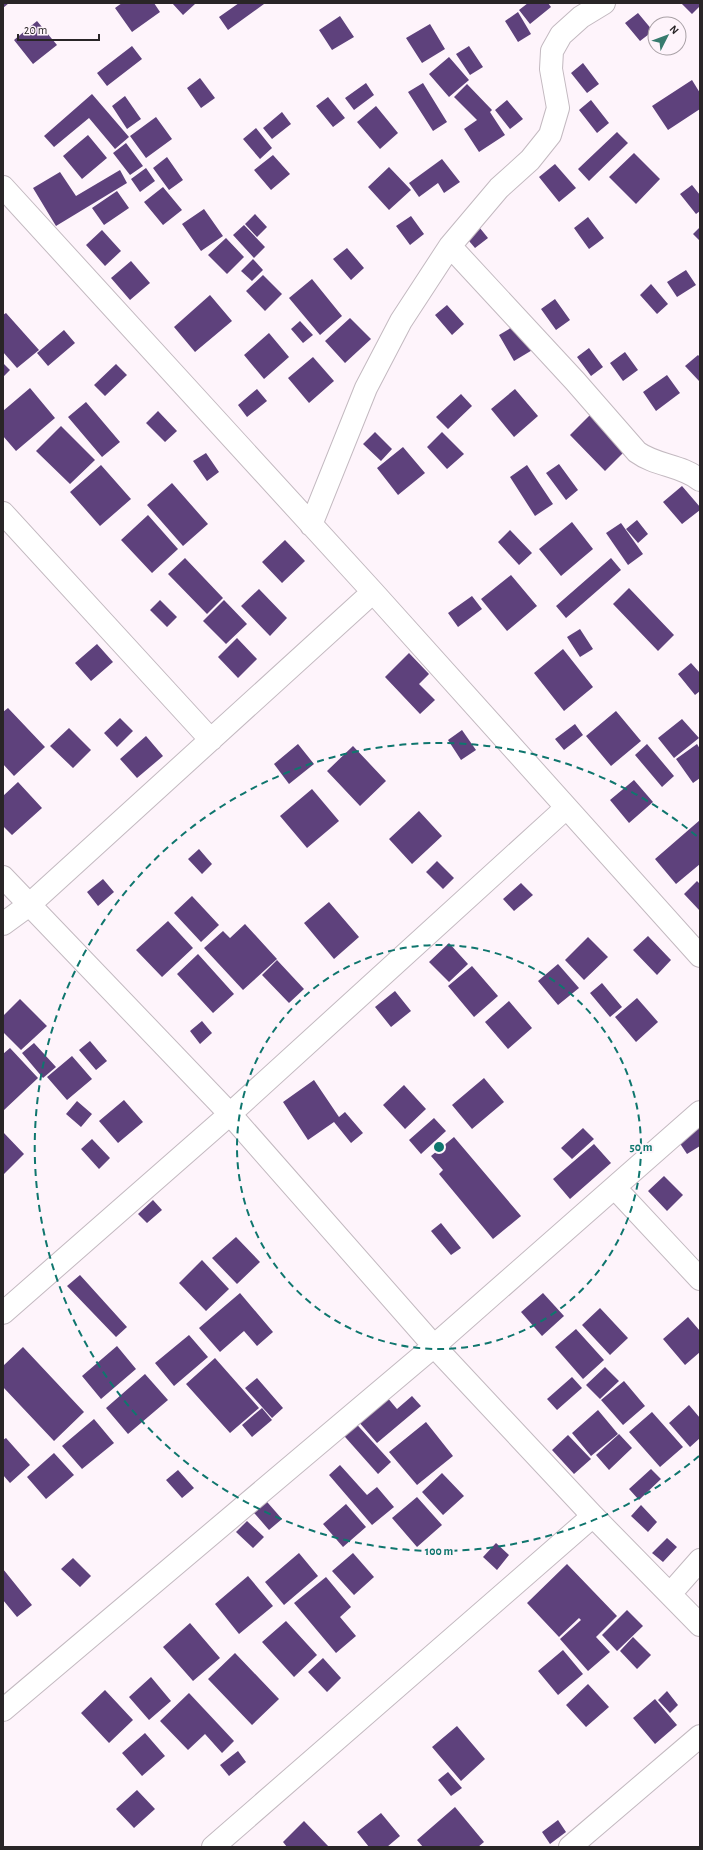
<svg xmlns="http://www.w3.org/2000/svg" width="703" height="1850" font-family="'Alegreya Sans',sans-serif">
  <rect width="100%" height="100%" fill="#fef4fb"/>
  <path fill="#5e417c" d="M3,3H9L3,8Z
    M122,3H154L160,12L132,32L115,8Z
    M172,3H194L195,4L183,15Z
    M239,3H263L264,4L228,30L219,17Z
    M528,3H548L551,7L530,24L519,10Z
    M681,3H700V6L692,14Z
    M518,12L531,34L518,42L505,21Z
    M638,13L653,31L640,41L625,23Z
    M340,16L354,37L332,50L319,30Z
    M37,21L57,45L33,64L14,40Z
    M430,24L445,49L422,63L406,38Z
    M132,46L142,59L107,86L97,73Z
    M469,46L483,67L470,75L456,54Z
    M449,57L469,80L449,97L429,74Z
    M583,63L599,84L587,93L571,73Z
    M200,78L215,98L201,108L187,88Z
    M692,80L700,93V109L668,130L652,106Z
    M366,83L374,95L354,110L345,98Z
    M423,83L447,122L433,131L408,92Z
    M467,84L492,110L490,112L505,135L479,152L464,129L477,120L454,97Z
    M92,94L129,137L115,149L89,118L54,147L44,136Z
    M125,96L141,119L127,129L112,106Z
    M328,97L345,118L333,127L316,106Z
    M507,100L523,119L510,129L495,110Z
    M591,100L609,123L597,133L579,110Z
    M376,106L398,133L380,149L357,122Z
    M282,112L291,124L272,139L263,128Z
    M156,117L172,139L146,158L130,136Z
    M256,128L272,148L260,159L243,139Z
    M617,132L628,143L589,181L578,169Z
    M88,135L107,158L82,179L63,156Z
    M126,143L143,166L130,175L113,153Z
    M634,153L660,179L636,204L609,177Z
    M273,155L290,174L271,190L254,170Z
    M167,157L183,180L169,190L153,168Z
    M442,159L460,182L444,193L438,183L419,197L409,183Z
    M555,164L576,188L559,202L539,177Z
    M389,167L411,190L389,210L368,187Z
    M146,168L155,181L140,192L131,179Z
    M120,170L127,183L56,226L33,188L60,172L76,196Z
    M692,185L700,195V211L696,214L680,194Z
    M163,187L182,210L163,225L144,202Z
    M117,191L129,208L104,225L92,208Z
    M204,209L223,236L201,251L182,224Z
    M255,214L267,227L257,237L245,224Z
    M411,216L424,234L410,245L396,226Z
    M471,217L488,238L475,248L458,228Z
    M588,217L604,238L589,249L574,228Z
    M244,225L265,247L254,258L233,235Z
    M700,227V241L693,234Z
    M102,230L121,251L105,266L86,245Z
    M226,238L244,257L227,274L208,255Z
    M347,248L364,268L351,280L333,259Z
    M253,259L263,270L252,281L241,271Z
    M131,261L150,283L130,300L111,278Z
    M686,270L696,285L677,297L667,282Z
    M263,275L282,294L265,311L246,291Z
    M312,279L342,316L320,335L289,298Z
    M651,284L668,304L657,314L640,295Z
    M210,295L232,321L195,352L174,327Z
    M555,299L570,320L556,330L541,309Z
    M447,305L464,324L452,335L435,315Z
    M6,313L39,350L17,368L3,352V315Z
    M350,318L371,339L345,363L325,341Z
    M524,320L539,346L514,361L499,335Z
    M300,321L313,335L303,343L291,329Z
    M64,330L75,343L48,366L37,353Z
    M269,333L289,357L264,379L244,355Z
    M589,348L603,367L591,376L577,357Z
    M625,352L638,370L623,381L610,363Z
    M698,355L700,357V382L685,366Z
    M313,357L334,381L309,403L288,378Z
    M3,363L10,370L3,377Z
    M116,364L127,375L105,396L94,385Z
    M667,375L680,393L656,411L643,392Z
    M30,388L55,418L16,451L3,436V411Z
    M257,389L267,401L247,417L238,405Z
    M515,389L538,416L514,437L491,409Z
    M461,394L472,406L448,429L436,417Z
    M86,402L120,442L102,457L68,417Z
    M158,411L177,431L165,442L146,423Z
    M594,411L629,447L605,471L570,435Z
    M61,426L95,460L70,484L36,451Z
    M375,432L392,449L381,461L363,444Z
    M442,432L464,454L447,469L427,447Z
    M403,447L425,473L398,495L377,468Z
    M206,453L219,472L207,481L193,461Z
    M559,464L578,490L566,500L546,473Z
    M101,465L131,499L100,526L70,492Z
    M527,465L553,504L535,516L510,477Z
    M172,483L208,524L183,546L147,505Z
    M682,486L700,507V510L682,524L663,502Z
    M148,515L178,549L152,573L121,540Z
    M637,520L648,534L638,543L626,529Z
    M572,522L593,549L561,576L539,549Z
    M621,523L643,554L628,565L606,533Z
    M510,530L532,553L519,565L498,542Z
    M285,540L305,561L282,583L262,562Z
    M185,558L223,598L207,614L168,574Z
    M611,558L621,570L566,618L556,606Z
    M511,575L537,606L507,631L481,599Z
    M629,588L674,635L658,651L613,604Z
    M259,589L287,618L270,636L241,606Z
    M472,596L482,609L458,627L448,613Z
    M160,600L177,617L167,627L150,610Z
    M224,600L247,624L226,644L203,621Z
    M580,629L593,649L580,657L567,637Z
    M237,638L257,659L238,678L218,657Z
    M97,644L113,662L91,681L75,663Z
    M563,649L593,687L564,711L534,673Z
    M409,653L429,674L419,684L435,700L420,714L385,677Z
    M691,663L700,673V691L695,695L678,674Z
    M8,708L45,747L14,776L3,764V712Z
    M616,711L641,741L611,766L586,736Z
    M120,718L133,731L117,747L104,733Z
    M682,719L699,738L674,758L658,738Z
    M575,724L583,735L564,750L555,739Z
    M69,728L91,750L73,768L50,746Z
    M462,730L476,750L461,760L448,740Z
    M146,736L163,756L137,778L120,759Z
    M298,744L314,764L289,784L274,764Z
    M647,744L674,776L662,787L635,755Z
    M697,744L700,749V778L693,783L676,759Z
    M353,746L386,781L360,806L327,771Z
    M634,780L653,802L629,823L610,800Z
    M18,782L42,808L12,835L3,826V796Z
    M312,789L339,821L307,848L280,816Z
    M419,811L442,836L412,864L389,839Z
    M700,820V864L676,884L655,859Z
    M199,849L212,864L202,874L188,859Z
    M437,861L454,878L443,889L426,872Z
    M103,879L114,892L98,906L87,892Z
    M697,881L700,884V911L684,894Z
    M521,883L533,895L514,911L503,899Z
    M192,896L219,925L201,942L174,913Z
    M329,902L359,937L334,959L304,923Z
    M168,921L193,948L162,977L136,950Z
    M245,924L277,959L243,990L204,948L223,931L230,938Z
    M648,936L671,960L657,975L633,950Z
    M588,937L608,957L584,980L565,960Z
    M449,943L468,964L449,982L429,962Z
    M198,954L234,994L213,1013L177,974Z
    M277,960L304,989L289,1003L262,975Z
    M558,964L579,988L558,1005L538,981Z
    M472,966L498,996L474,1017L448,986Z
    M602,983L622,1007L610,1017L590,993Z
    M395,991L411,1011L391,1027L375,1007Z
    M637,998L658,1022L636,1042L615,1017Z
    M20,999L47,1026L21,1050L3,1032V1016Z
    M509,1001L532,1028L508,1049L485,1022Z
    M202,1021L212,1033L200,1044L190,1031Z
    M90,1041L107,1061L96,1070L79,1050Z
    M34,1043L56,1067L43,1078L22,1053Z
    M10,1048L38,1078L3,1111V1054Z
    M72,1056L92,1079L67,1100L47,1077Z
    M484,1078L504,1102L472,1129L452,1105Z
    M314,1080L339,1117L345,1112L363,1133L351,1143L334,1122L308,1140L283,1102Z
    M404,1085L426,1109L405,1129L383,1105Z
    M124,1100L143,1122L118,1143L99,1121Z
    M77,1101L92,1114L81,1127L66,1114Z
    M434,1118L446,1131L421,1154L409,1140Z
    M583,1128L594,1139L572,1159L561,1148Z
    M700,1128V1146L687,1154L679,1142Z
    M3,1132L24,1154L3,1175Z
    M454,1137L521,1216L493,1239L439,1174L443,1170L431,1156Z
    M92,1139L110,1158L99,1169L81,1149Z
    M594,1144L611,1163L570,1199L553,1179Z
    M664,1176L683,1195L667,1211L648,1191Z
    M153,1200L162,1210L147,1223L138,1214Z
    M441,1223L461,1248L451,1255L431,1231Z
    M236,1237L260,1262L237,1284L212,1258Z
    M202,1260L229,1289L206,1311L179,1283Z
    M80,1275L127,1327L116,1337L67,1286Z
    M240,1293L273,1332L257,1346L244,1331L220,1352L199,1328Z
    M543,1293L564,1316L542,1336L521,1312Z
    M600,1308L628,1338L610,1355L582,1325Z
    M688,1317L700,1331V1352L685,1365L663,1339Z
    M576,1329L604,1360L583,1379L555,1347Z
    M189,1335L208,1357L174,1386L155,1363Z
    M117,1346L136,1369L101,1399L82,1376Z
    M23,1347L84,1412L54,1441L3,1387V1366Z
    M215,1358L259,1408L230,1433L186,1384Z
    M605,1367L619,1381L600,1399L586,1385Z
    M145,1374L168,1400L128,1434L106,1408Z
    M572,1377L582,1388L557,1410L547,1399Z
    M257,1378L283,1408L272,1418L245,1388Z
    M624,1381L645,1406L623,1425L601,1400Z
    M386,1396L397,1409L412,1396L421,1406L377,1443L358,1421Z
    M689,1405L700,1418V1438L690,1447L669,1423Z
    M262,1408L272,1420L252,1437L242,1425Z
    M598,1410L618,1434L591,1456L572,1433Z
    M652,1412L683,1447L660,1467L629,1432Z
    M350,1417L391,1462L378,1474L338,1429Z
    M94,1419L114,1443L82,1469L62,1446Z
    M426,1422L453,1456L417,1485L389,1452Z
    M619,1434L632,1448L609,1470L596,1455Z
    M568,1435L591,1459L574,1474L552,1450Z
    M6,1438L30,1465L10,1483L3,1475V1440Z
    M54,1453L74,1475L46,1499L27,1477Z
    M340,1465L367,1495L377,1487L394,1507L372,1525L329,1475Z
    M651,1469L661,1479L639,1500L629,1489Z
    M178,1470L194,1488L182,1498L166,1480Z
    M442,1473L464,1496L443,1515L422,1492Z
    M261,1495L282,1519L269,1530L248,1506Z
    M417,1497L442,1525L417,1547L392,1518Z
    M346,1504L366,1527L343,1547L323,1524Z
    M641,1505L657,1522L648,1532L631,1516Z
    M247,1521L264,1537L253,1548L236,1532Z
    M667,1538L677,1547L663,1562L652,1553Z
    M496,1543L509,1555L497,1570L483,1557Z
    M299,1553L318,1576L284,1605L265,1582Z
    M353,1553L374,1577L354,1595L332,1571Z
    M73,1558L91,1576L80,1587L61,1569Z
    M567,1564L617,1616L596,1637L610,1652L588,1671L560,1639L581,1620L579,1618L559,1637L527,1603Z
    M3,1569L32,1605L17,1617L3,1600Z
    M248,1576L273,1606L239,1634L215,1604Z
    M326,1577L351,1607L340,1617L356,1636L336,1653L294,1603Z
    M627,1610L643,1626L617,1651L602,1635Z
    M286,1621L317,1655L294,1677L262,1642Z
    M190,1623L220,1658L193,1681L163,1647Z
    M633,1637L651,1655L637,1669L620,1651Z
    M563,1650L583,1674L558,1695L538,1671Z
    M235,1653L279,1699L252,1725L208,1679Z
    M323,1658L341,1678L327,1692L308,1672Z
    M151,1677L171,1701L149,1720L129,1697Z
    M588,1684L609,1707L586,1727L566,1705Z
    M105,1690L133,1720L109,1743L81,1713Z
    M667,1691L678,1705L670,1713L658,1700Z
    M189,1693L234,1741L222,1753L205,1734L188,1750L160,1721Z
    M655,1699L677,1725L655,1744L633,1718Z
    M457,1726L485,1759L461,1781L432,1747Z
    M145,1733L165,1756L142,1776L122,1753Z
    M238,1751L246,1762L229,1776L220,1765Z
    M448,1772L462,1788L451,1796L438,1780Z
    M137,1790L155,1809L134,1828L116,1809Z
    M455,1807L484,1842L478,1847H423L417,1840Z
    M381,1813L400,1836L387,1847H369L357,1832Z
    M558,1820L566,1832L550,1844L542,1832Z
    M304,1821L329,1847H287L283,1842Z"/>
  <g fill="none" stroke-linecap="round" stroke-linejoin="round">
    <g stroke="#c3b9c0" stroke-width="24">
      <path id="minor" d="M3,187L373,592L700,956
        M450,246L575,381L637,452C656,466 682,465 700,480
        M3,513L211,740
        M311,525L366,388L401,321L450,246L499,188L530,160L550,135L558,108L551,69L552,51L561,35L581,17L604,3
        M3,877L230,1114L434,1346L593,1516L700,1625
        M3,924L29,905L373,592
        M615,1188L700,1279
        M3,1313L230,1114L566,808
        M670,1594L700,1560
        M3,1710L434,1346L700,1112
        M213,1847L593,1516
        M570,1847L700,1736"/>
    </g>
    <use href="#minor" stroke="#fff" stroke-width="22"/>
  </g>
  <g fill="none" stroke="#0f766e" stroke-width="2" stroke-dasharray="7 5">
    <circle cx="439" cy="1147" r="202"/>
    <path d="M699 1456A404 404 0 1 1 699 838"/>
  </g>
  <circle cx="439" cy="1147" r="6" fill="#0f766e" stroke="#fef4fb" stroke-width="2"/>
  <g font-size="12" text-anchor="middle" font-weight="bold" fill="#0f766e" stroke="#fef4fb" stroke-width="4" stroke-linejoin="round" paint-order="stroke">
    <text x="641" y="1151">50 m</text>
    <text x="439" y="1555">100 m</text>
  </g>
  <rect width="703" height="1850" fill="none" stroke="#292527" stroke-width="8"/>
  <g transform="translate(667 36) rotate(48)"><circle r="19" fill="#fef4fb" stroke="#a9a1a6"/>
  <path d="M0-3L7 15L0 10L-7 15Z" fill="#377b6e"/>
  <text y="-6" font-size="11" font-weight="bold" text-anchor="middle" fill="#292527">N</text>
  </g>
  <path d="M18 34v6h81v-6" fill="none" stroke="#292527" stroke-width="2"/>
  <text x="24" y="34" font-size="12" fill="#292527" stroke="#fef4fb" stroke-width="3" paint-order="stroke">20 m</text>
</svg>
